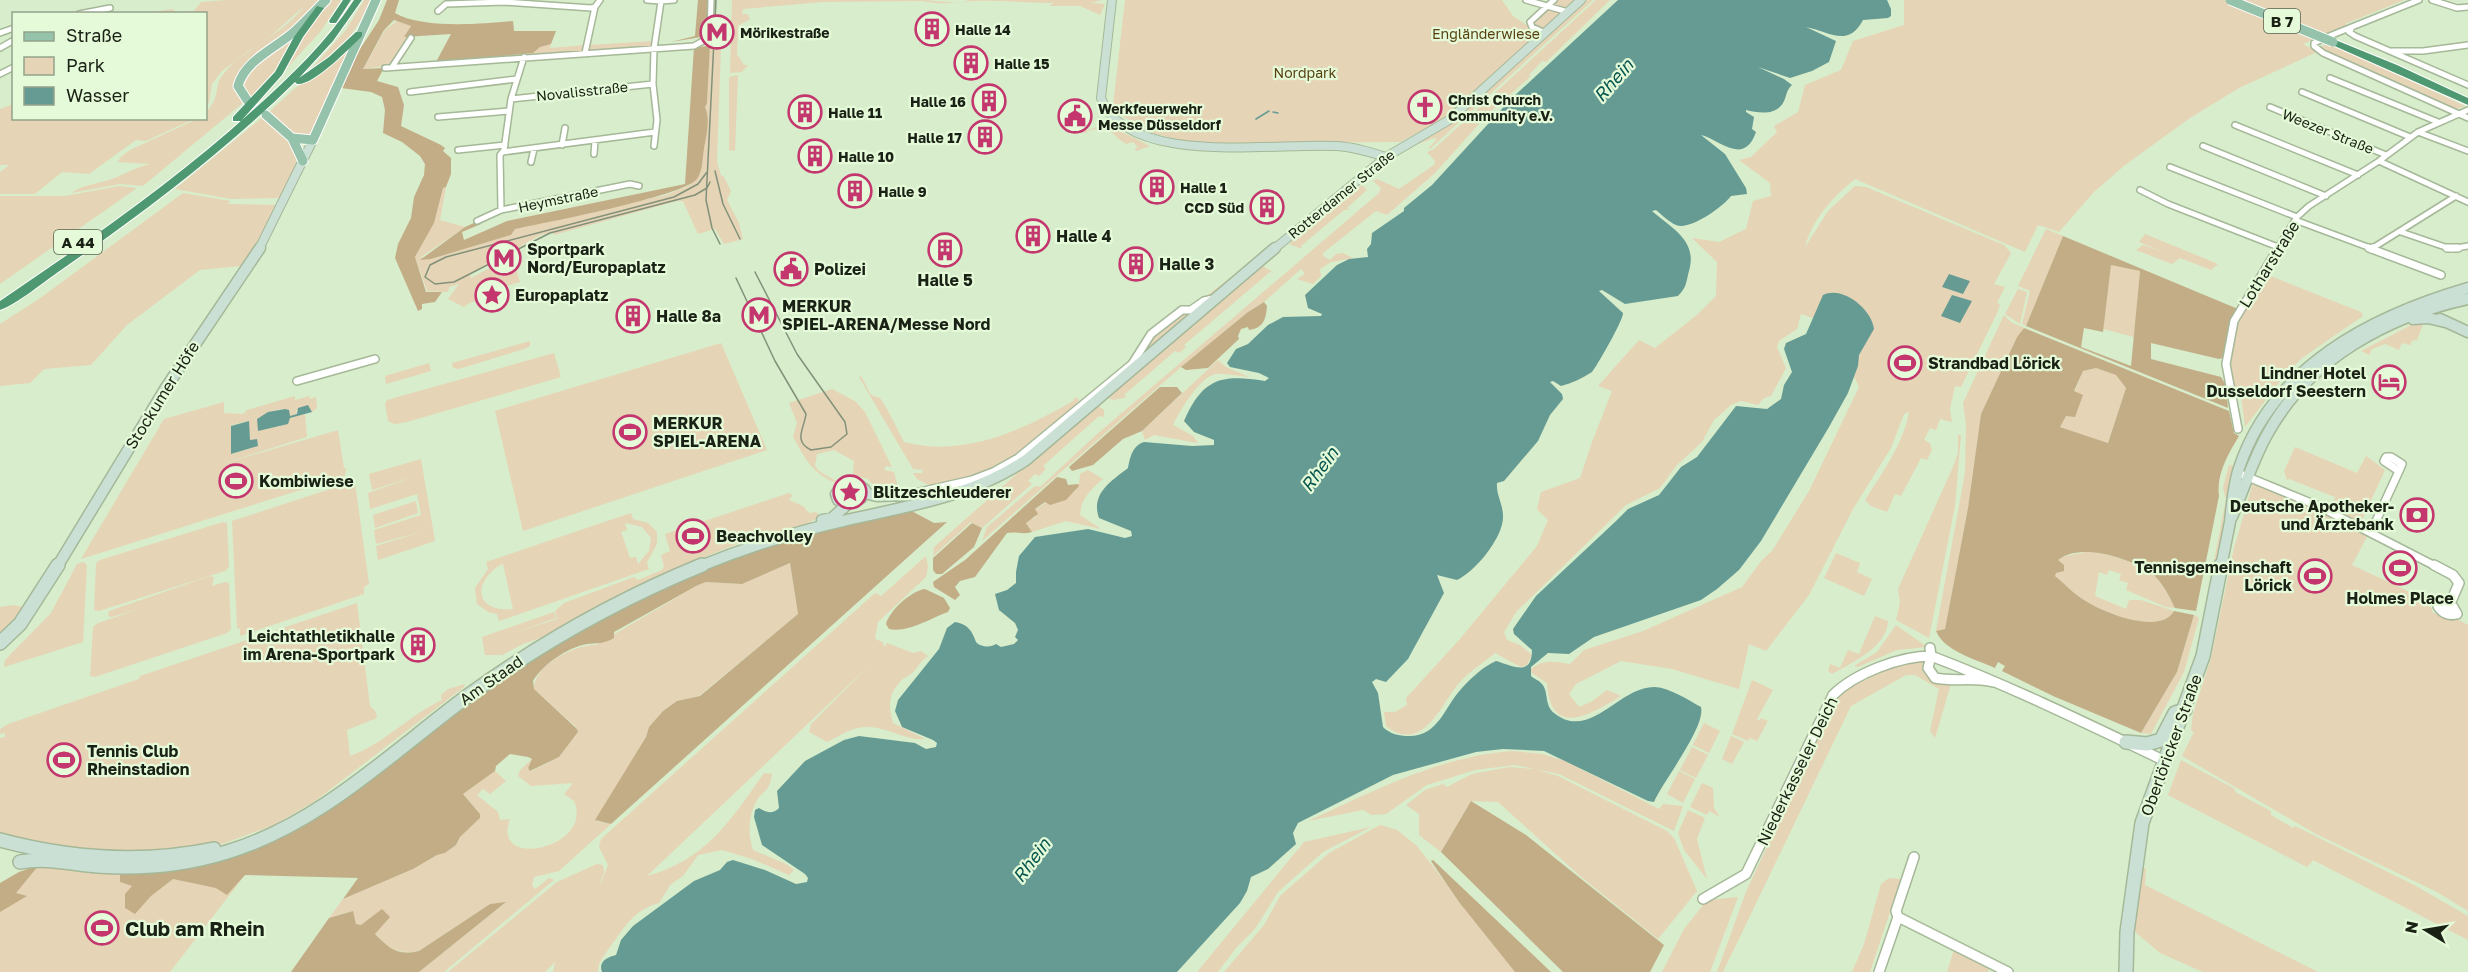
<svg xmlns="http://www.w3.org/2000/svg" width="2468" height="972" font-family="'Golos Text',sans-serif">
  <rect width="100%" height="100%" fill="#d8edcb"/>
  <path fill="#e6d4b6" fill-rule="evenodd" d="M227,0H322C313,9 305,19 296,27C276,43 237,60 233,87L244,102L143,186L120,184L71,193C85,183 102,184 117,177C128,172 138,167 150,164L117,162L121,159H118L130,150L197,119L206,118C206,109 212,107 215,98C218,91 216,83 222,76C243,47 283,36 304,6L273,34L222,71L212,84L209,103L206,108V14L148,13L173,9L175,13L194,11L201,2Z
    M332,0H341L321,31L283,72L306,31Z
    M364,0H371C355,36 337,53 306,75L346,30Z
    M732,0H924L959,3L970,0H1102L1091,3L1105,4L1100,15L1080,6H1049L1054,3C1027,3 1001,0 974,1C956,3 940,5 923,1L823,2L743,9L742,14H747L750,19L738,26L737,54L744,65H748L742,72L730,73Z
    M1125,0H1502L1513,16L1539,33L1440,121L1400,142L1228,143L1187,141L1155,134L1120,115L1113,106Z
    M1556,0H1577L1542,31L1534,28L1532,22Z
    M1587,0H1593L1431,148L1428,149L1437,139L1434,138L1407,148L1454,122Z
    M1596,0H1610L1546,62L1542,61L1529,75L1531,76L1488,114L1435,173L1387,215L1376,211L1323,253V256L1330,260L1336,254L1343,253L1353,258L1331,262L1320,269L1321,276L1313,284L1297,279L1305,274L1301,269L1264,302L1248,312L1181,367L982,541L987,527L1035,486L1040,487L1096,435L1379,193L1381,188L1373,181L1377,179L1399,189L1434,165L1435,161L1427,152L1434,149Z
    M1904,0H2224L2317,38L2303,44L2317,52L2239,88L2190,118L2125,165L2094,192L2059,232L2038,225L2025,252L1855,179C1834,196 1812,219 1805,247L1828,211L1855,186L1866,187L2004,245L2011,253L1994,284L2005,287L1997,303L2000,304L1998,311L1961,387L1955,386L1950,409L1952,422L1940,419L1936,430L1930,428L1924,440L1930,443L1932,450L1927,460L1921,458L1901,496L1895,494L1887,512L1871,506L1865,500C1882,473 1903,445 1909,412L1904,414L1891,448L1853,509L1809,595L1766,651L1749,644L1739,689L1672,669L1621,661L1576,684L1569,694L1579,707L1591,702L1607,690L1621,696C1591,714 1551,740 1547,683L1529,671C1541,659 1554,661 1570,664L1584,650L1643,631L1742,587L1762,560L1772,551L1809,491L1859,387L1830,324L1801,314L1797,329L1779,341L1777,347L1786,368L1771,396L1764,398L1758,405L1741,401L1731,405L1714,420L1702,442L1677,465L1660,488L1626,505L1517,611L1504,632L1507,640L1520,645L1532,655L1527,665L1521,667L1495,653C1483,663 1470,671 1459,683C1441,704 1423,755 1386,726L1384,712H1395L1407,705L1406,698L1459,640L1537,546L1548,520L1537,509L1541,492L1580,478L1592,442L1612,391L1598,386L1639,340L1655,348L1698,314L1716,296L1717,262L1692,238L1719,242L1746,229L1753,201L1771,196L1770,183L1739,160L1751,157L1777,132L1774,126L1798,112L1805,85L1841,70L1853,41L1904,25Z
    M2240,0H2404L2345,24L2349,26L2325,34Z
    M397,21L411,26L410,36L393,65L363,69L385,30Z
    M304,26L275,71L251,97L242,88L245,74Z
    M654,41L652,47L589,51V45Z
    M2329,43L2465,106L2456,109L2451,108L2318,48Z
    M353,44L308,139L299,137L268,113L293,90Z
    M551,44L550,48L586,45L584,51L581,52L482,59Z
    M710,46H721L717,162L721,175L724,177L731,191L727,200L739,223L743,239L724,244L715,229L698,234L683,201H677L554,235L552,232L541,235L470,274L471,278L512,256L520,282L493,290L501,294L469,303L464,307L448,299L459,284L449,287L448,292L427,291L415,257L433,223L443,188L446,187L440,220L465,227L421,257L431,259L511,235L515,229L666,195L690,185L706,135L705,107L707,103Z
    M738,75L735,151L729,150V77Z
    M13,104L14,118L194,119L146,141L136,140L89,174L62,172L35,194H0V172L9,165H0V109Z
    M263,117L295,146C301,165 288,182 280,198L231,199L175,189Z
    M1101,126L1112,127L1150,146L1136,151L1135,149L1138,147L1133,142L1126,144C1111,135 1111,124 1087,131V133L1081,132Z
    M1362,185L1367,190L1347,208L1349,210H1344L1301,246L1302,249L1289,244Z
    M119,186L137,188L0,284V196H65Z
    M183,193L230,201L228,204L278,205L246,262L240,266L200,270L127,325L91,365L44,369L30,383L0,386V324L39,299Z
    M2046,229L2063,236L2026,326L2022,324L2030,291L2018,286Z
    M2145,234L2218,264L2211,270L2180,258L2172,264L2136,250L2143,245L2164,252L2139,242Z
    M2111,264L2140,271L2134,337L2103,329Z
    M1247,265H1248L1195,307L1192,313L1146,350L1151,338Z
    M1263,266L1274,273L1270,272L1184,345L1186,347L1179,353L1175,351L1124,395L1127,397L1114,400L1105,397Z
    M2263,273L2361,312L2363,316L2302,358L2284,376L2245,427L2241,394L2235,387L2228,364L2237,318Z
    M2018,289L2027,292L2020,324L2005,314Z
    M2004,315L2011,322L2024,328L2017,337L1981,414L1968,508L1945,629L1936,631L1965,473L1966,425L1963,403Z
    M2424,322L2417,340L2412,341L2410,345L2402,343L2399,350L2385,344L2372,349L2369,355L2361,351L2415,323Z
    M530,341V346L524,349L459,369L453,368L452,363Z
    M721,343L767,450L523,531L495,411Z
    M554,353L561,377L407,422L394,424L388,421L385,404L387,400Z
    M1218,360L1226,367L1249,377C1238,376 1225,373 1215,374C1200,377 1179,412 1173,425L1193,436L1198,443L1154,435L1145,440L1142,431Z
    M429,363L431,371L386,384L385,376Z
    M2096,368L2117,375L2126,388L2108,443L2060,427L2083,371Z
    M861,376L871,395L880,398L887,409L904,442C964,458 1023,430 1073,401L1075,397L1079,400L1075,406C1052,426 1029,449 1002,463C980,475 955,480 931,486L917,479L913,473H922L923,470L913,469L859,377Z
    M832,389L855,401L865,412L892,467L886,466L884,470L894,472L898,487L876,488L868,479L853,475L854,461L834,450L817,454L815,466L819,471L836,481L834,482C812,473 803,456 793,436L797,423L789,403Z
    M295,396V400L309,396L310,399L316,397L317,408L311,413L312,411L296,410L297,414L290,416L282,409L268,412L257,419L279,427L290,418L305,414L307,437L212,467L338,430L344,468H346L345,476L81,559L164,419L224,402V413L243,414L247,410ZM248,421L250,441L258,446L232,454V425Z
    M1096,404L1104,410V417L1099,416L1043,466L1046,469L1039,476L1035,474L1028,481L1032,484L982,528L971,522L933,556L934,547Z
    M1958,435H1961L1955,506L1929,638L1896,620L1900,603L1898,589L1953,467L1958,453Z
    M2295,447L2357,473L2366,456L2385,470L2362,520L2357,521L2332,509L2335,497L2289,479L2287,480L2284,471Z
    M421,459L435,541L378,560L376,546L424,531L376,544L374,530L421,515L417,494L370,509L368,493L416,476L372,490L369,474Z
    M2229,465L2234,466L2207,611L2204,613L2226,499L2223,488Z
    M1088,470L1103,479C1091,489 1081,499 1080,515L1101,529L1066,521L1032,532L1026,522L1036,517L1035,510C1039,507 1043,504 1047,502C1066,494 1079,499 1080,474Z
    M352,482L355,483L369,584L364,587V594L240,636V629L237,628L232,521Z
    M2253,483L2283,493L2369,533L2352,565L2429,601L2433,613L2457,619L2468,625V911L2437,892L2316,834L2182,756L2194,732L2191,730L2193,714L2211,658L2234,548Z
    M789,493L793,495L789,500L803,506L809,513L816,512L820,516L807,524L745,541L699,559L623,592L540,638L523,644L502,655H485L482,637L554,612L556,618L515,633L557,619L555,611L564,603L634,577L638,580L662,570L664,566L661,555L670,551L665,534Z
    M416,501L418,513L375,528L373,515Z
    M631,513L633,519L648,523L657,532V544L647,562L649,569L499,621L497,614L488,612L477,604L475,588L488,569L486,562ZM625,523L642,527L651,538L649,551L638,564L636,557L630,558L621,532L627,530ZM502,564H503L513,609C474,613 472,581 502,564Z
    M223,522L227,523L229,567L225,571L99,611L94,610L96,563L100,560Z
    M2090,551C2107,554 2141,563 2153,575C2163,584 2169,596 2175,608L2166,607L2126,590L2128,583L2119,580L2121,574L2109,570L2107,575L2099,572L2095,596L2126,609L2129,600H2141L2174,611C2160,636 2102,612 2084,600C2074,594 2065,584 2055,576V573L2064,571L2057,560L2062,557Z
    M1836,553L1860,563L1857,572L1872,579L1864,596L1824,578Z
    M926,556L928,567L926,577L878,622L875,639L883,642L884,647L887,643L913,653L921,651L928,656C921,661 920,664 915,670C912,674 907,676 903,679C888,693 888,705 893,723L925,739C905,741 886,726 866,727C852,727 839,736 827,742L809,732L811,724L872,663L647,876C706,860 731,820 764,773L772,774C769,795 763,788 756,802C748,817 748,835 753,850L786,864L794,870L789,875L752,859L722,850L698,855L683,876L671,884L659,903C632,911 626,926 610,947C604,956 598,961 598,972H553L555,962L545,972H448L557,882L597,864L603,865L604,872L598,890L608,865L599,847L601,839L875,593L881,596Z
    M83,562L87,565L83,642L4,667L5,660L51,613L77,564Z
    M790,563L798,614L699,696L677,701L663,711L649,727L646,737L596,821L611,824L559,871L534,877L532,885L535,889L549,878L554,880L444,972H419L505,903L490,904L419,951C380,958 384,929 356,924L352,911L329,918L343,899L413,869L437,855L445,853L456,845L460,837L480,818V814L463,794L495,771L506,781L490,794L483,789L477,795L498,812L500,820L510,819C490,871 595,848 574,801L564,794L573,783L531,786L518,776L520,770L532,759L528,768L532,771L559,757L578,732L577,728L534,689C533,666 575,644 596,645L698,585L706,582L742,584Z
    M210,576L214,577L212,586L225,582L229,583L231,629L227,633L95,677L90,676L93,627L98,623L142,608L112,617L108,616L109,611Z
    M357,603L370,706L376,712L377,718L347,730L350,756C384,744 409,715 442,700L441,695L448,689L465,684L464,687L315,801L274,825L225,843L183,853L77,852L0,836V738L5,737V733L0,734V729L8,724L139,679L140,676Z
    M14,605L26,608L0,639V607Z
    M2194,615L2199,618L2184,672L2151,734L2141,733L2177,672Z
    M1875,616L1888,621C1887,647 1853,662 1832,674L1828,671L1830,664L1840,668L1848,650L1859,654Z
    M1896,625L1927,647L1897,650L1858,667L1854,666L1877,652Z
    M1907,660L1923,661V668L1926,673L1951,684L1935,738L1930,731L1939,689L1915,675H1906L1851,706L1723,972H1717L1746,892L1835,700L1844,690Z
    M1752,680L1773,690L1757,719L1759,721L1761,718L1768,721L1757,741L1750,738L1748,741L1732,734Z
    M1704,723L1720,731L1709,753L1693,745Z
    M1731,736L1744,742L1732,764L1722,759Z
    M1692,747L1708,755L1696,778L1680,770Z
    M1513,751L1542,754L1565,761L1659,809L1663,804L1683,806L1674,831L1559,774L1515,765L1475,770L1427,785L1386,814L1372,815L1363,810L1308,821C1374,791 1440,756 1513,751Z
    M2181,760L2235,789V792L2271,811V815L2293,828L2295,826L2414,885L2468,916V940L2313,860L2307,867L2168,795Z
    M1509,767L1535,769L1558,776L1667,831L1674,838L1697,891L1658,939L1580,876L1498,802L1471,801L1441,852L1419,835V814L1406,805L1425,790L1443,784L1447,787L1472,774Z
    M1679,771L1695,779L1683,803L1667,794Z
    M1702,783L1713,788L1714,808L1720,817L1709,811L1707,815L1690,807Z
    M1688,810L1705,818L1697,839L1707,879L1684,850L1678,833Z
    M1380,825L1397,830L1417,846L1515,972H1224L1264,925L1280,896L1329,853Z
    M1371,827L1323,852L1278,892L1255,929L1236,948L1218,972H1197L1304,842Z
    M39,867L97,872L245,875L170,972H0V884Z
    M2141,867L2146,869L2145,885L2318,972H2203L2160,953L2134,931Z
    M1889,878L1901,879L1870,972H1852L1864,944L1881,884Z
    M1738,897L1710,972H1662L1684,929L1707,900Z
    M1954,950L1989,969L1988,972H1947Z"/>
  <path fill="#c3ad87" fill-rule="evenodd" d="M387,0H399L395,13C422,29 481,24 513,21L514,31H556L551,44L540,47L533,53L436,62L451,34L404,37L411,26L394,20L384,30L363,69L384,68L377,81L398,87L404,105L401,126L441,145L445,148L443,151L451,158V174L446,187L443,188L434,223L415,257L426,292H442L435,302L422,304V309L418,311L395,258L398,244L411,218L414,197L424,175L425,164L420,156L402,142L383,133L385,110L382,97L371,92L341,88L356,55L379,20Z
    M698,0H708L707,36L671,42L695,36Z
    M710,46L707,103L705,107C710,118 707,132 705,143C702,155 704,169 697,179C684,196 544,223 515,229L511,235L431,259L420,260L465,227L476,222L481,224L462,232L464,240L507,221L685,184L694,47Z
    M2063,236L2238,309L2226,357L2219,359L2151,343V359L2221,377L2226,385L2228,408L2026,326ZM2111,265L2140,271L2131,366L2081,347L2084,328L2103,332Z
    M1264,302L1267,306C1266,320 1263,328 1249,330L1248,327L1241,329L1238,336L1239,339L1208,368L1186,370L1181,367L1248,312Z
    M2024,328L2229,411L2234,433L2239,436C2228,454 2216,475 2219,496L2196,611L2175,608C2169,596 2162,581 2151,573C2129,558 2081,542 2058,560L2064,565V571L2056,573L2055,576C2065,584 2074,594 2084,600C2102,612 2160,636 2174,611L2194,615L2177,672L2141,733L2053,696L2002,671L2005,666L1998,662L1995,668C1976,659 1945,652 1936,631L1945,629L1968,508L1981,414L2017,337ZM2096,368L2116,375L2126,388L2108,443L2060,427L2066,416L2075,417L2083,395L2074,391L2083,371Z
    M1160,387H1177L1182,393L1142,431L1123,439L1093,465L1072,471L1069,467Z
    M1057,477L1066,479L1068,485L1078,484L1079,486L1066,500L1050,505L1045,502L1035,509L1038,514L1026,523L1032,532C1023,535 1016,531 1007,533L975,577L960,581L955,587L960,595L955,600L934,587L933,582L965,560Z
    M908,509L934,523L947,522L611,824L595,820L646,737L649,727L663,711L677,701L700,696L798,614L790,563L742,584L706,582L698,585L614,632V638C604,644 597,643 587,644C568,647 542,665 533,681L534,689L577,729L578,732L559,757L530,771L528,768L532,759L528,757L510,754L496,766L495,771L463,794L480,814V818L460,837L456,845L445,853L437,855L413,869L343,899L358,878L245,875L227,895L216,888L173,879L151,896L135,914L125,908V894L132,886L120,882V873L262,844L559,639L688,574L797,536Z
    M972,523L982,528L974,547L942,574H936L933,570V558Z
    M925,589L944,598L950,608L948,612C931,618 908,633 889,629L886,624C890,610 911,591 925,589Z
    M1471,801L1526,835L1664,945L1650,972H1563L1441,852Z
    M1433,860L1551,972H1515L1459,902L1431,861Z
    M39,865L16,893L27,896L0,912V883L19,872Z
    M506,902L419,972H291L329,918L353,911L356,924L361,925L382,909L390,917L375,934C390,949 397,956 419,951L490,904Z"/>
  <path fill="#669b94" d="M1618,0H1887L1891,9V16L1888,18L1863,20C1848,48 1830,32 1806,27L1836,41L1829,62L1812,71L1790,78L1758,67L1784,79L1792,85C1786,90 1787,96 1783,103C1775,116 1758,113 1746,110V112L1754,117L1752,129L1756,132C1744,167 1719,139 1701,135L1725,154L1746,188L1747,194L1731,196C1723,207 1689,231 1676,225C1669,222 1662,215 1656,210L1652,211C1671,228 1698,240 1689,271C1686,282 1687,287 1678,296L1625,304L1602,290L1599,291L1623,313C1624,319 1596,368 1592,372C1583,378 1572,383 1561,386L1553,381L1550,382L1562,394L1563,399L1550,415L1538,441L1504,481L1497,483C1496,495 1503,504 1503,516C1504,537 1475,572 1457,580L1437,575L1444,593L1408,659L1386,682L1376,679L1372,682L1378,693L1383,727C1390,734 1399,736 1409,736C1439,736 1444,707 1462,688C1471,678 1484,666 1496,661C1511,665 1532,678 1532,650L1514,634L1513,629L1536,596L1615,522L1628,509L1659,495L1681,467L1697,457L1736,406L1767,409L1781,399L1784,385L1792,372L1784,349L1786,343L1806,334L1823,295C1842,285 1872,309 1874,329L1859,355L1858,366L1848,393L1829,427L1761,541L1739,570L1717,589L1701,600L1594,637L1569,654L1548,653L1531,667V676C1534,679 1539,680 1542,684C1549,692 1544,705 1554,713C1590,742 1619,686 1655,687C1670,688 1688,700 1701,707C1706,727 1663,781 1654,802L1648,801L1544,751L1503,749L1476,752L1393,775L1298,823L1293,833L1296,844L1268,869L1251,877L1247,891L1240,903L1177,972H602C598,961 608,957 616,955L621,940L633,926L694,881L720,870L727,862L733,860L765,870L796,884L807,882L808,878L805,874L762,845L754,817L755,810L759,808C766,812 772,815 779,808L777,791L805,761L844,740L859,736L915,743L926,749L936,747L937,743L933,740L902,727L895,711L898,700L939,649L947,628L955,622C968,624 972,631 976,642C980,647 991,648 996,644L1001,647L1014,644L1018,640L1015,637L1018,630L1015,623L999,610L995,594L1007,590L1016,583V572L1019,556L1035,537L1088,529L1125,538L1132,536L1131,531L1099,518C1090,493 1113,480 1128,468C1130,458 1132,446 1144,442L1192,446L1214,445V440L1194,432L1184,421C1203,378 1221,374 1265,381L1269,378L1259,373L1230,367L1227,363L1236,349L1248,344L1268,325L1283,317L1321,316L1322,314L1308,308L1305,295L1337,265L1349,259L1368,257L1367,249L1371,244L1372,233L1404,211V208L1432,185L1511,99Z
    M1949,274L1970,281L1963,294L1942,287Z
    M1952,295L1972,301L1960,323L1941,316Z
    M308,405L312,412L290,418L288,424L258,431L257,419L268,412L285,409L289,410L290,416L297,414L298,408Z
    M249,421L250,440L257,439L258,446L231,454V426Z"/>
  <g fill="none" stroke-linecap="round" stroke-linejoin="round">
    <path stroke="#669b94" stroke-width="1.5" d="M1273,112L1278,113
      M1256,119L1269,111"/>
    <g stroke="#a5b898" stroke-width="8">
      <path id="street-far2" d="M647,0L661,1L654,49L653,84L657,120L654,146
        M1526,0L1568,12
        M2419,0L2327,37L2314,43V46L2323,53L2468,118
        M2432,0L2457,8L2468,7
        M661,1L674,0
        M438,11L446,4L504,2L591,8L595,7L600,0
        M79,14L110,8
        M2351,29L2349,32L2355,36L2468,85
        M0,33L14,28
        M1545,33L1532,27L1530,22L1554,0
        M0,48L14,40
        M2392,51H2423L2468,45
        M585,53L595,7
        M392,67L411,38
        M385,68L694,46L710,37L711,0
        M0,74L14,67
        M2330,78L2438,122
        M410,92L517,79
        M2302,92L2410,137
        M511,99L653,84
        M2270,107L2386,155
        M438,117L509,111
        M2235,125L2358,175
        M2418,132L2468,151
        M562,145L565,128
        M2203,146L2326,196
        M458,150L505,145
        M503,152L655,132
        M594,154L595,141
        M2379,161L2468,202
        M531,162L534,149
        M2170,167L2297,217
        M2140,190L2168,204L2278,247
        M501,210L500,155L504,150L511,99L524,57
        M2295,220L2373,249
        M477,221L501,210L630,184L639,186
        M2401,232L2451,249L2468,246
        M2277,249L2297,217L2309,206L2379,161L2418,132L2468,110
        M2371,249L2456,196"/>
    </g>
    <g stroke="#a5b898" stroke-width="10">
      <path id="street-far1" d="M2369,248L2441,275
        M2447,248H2458
        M2371,249L2373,248
        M297,381L375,359
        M2238,429L2226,364L2234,321L2278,248
        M2386,457H2391L2402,464L2399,471L2384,461Z
        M2243,475L2316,505L2437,567
        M911,494L972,480L993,472L1018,458L1132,364L1151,334L1182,310H1191L1204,301L1213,299
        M2371,532L2399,471"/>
    </g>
    <g stroke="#a5b898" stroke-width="12">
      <path id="street" d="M2434,565L2453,575L2459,583L2450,604
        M2444,603L2453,607L2457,614C2449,616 2442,613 2438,606Z
        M1993,682C1973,677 1955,682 1935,678L1928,668L1931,656C2010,686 2088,724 2165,761
        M1703,899L1746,874L1833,695C1855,673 1901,656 1931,656L1930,648
        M1898,917L2008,972
        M1879,972L1898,917L1896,911L1914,857"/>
    </g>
    <g stroke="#a5b898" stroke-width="10">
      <path id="secondary-far2" d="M1112,0L1101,98C1128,168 1275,142 1337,146C1354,147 1370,152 1386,157
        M259,249L313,140
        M1274,249L1386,157L1449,120L1581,0"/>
    </g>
    <g stroke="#a5b898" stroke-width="13">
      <path id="secondary-far1" d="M2413,319L2428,318L2445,322
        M2440,319L2468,332
        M856,483L865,490L861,498L849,503L838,500L836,494L840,488Z
        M864,493L877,496L908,495
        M2232,517C2244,489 2253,459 2268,433C2309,359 2388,316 2468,299
        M822,520L832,518L849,503
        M57,567L165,389L260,248
        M698,567C745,548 794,532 843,521C908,506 970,497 1026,460L1275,248
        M2221,567C2224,552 2227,537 2230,522C2232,503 2233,486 2239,468C2273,366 2372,316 2468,288"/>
    </g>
    <g stroke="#a5b898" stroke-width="16">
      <path id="secondary" d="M0,643L20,624L58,565
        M2126,742L2147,744L2161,740L2175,713L2185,710
        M0,840C71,859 141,864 214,849
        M20,862C46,857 71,864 97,866C140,869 185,865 227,852C320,824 392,752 469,695C541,643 619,599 702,565
        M2126,972L2127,932L2142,823L2203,656L2221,565"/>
    </g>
    <g stroke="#fff" stroke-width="11">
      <path id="primary" d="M247,100L238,86C245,60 276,48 295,31C306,21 316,10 326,0
        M266,115L292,138L303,161
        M292,138L313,140L376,0"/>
    </g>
    <g stroke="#fff" stroke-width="2">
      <path id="highway" d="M343,0H351L336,23H330L329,21Z
        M354,0H362L333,41L299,78L329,57L356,32H362V36C350,48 313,86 297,84L295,82C224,152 143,213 61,270C46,280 16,305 0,310V301C87,242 174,182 252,111C290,77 326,43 354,0Z
        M317,6L324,8L303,37L282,75L241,121H233V117L275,72L294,37Z
        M2333,39L2397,65L2468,98V105L2330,44L2328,42Z"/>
    </g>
    <use href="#street-far2" stroke="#fff" stroke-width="5"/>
    <use href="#street-far1" stroke="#fff" stroke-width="7"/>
    <use href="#street" stroke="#fff" stroke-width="9"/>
    <use href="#secondary-far2" stroke="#cae0d5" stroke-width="8"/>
    <use href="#secondary-far1" stroke="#cae0d5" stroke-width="10"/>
    <use href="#secondary" stroke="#cae0d5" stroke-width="13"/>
    <use href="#primary" stroke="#95c2aa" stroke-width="9"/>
    <use href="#highway" fill="#4f9972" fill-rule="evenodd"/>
    <path stroke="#829179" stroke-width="1.5" d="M716,0L706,200L712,228L720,244
      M715,171L723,204L740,239
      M707,172L698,184L674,197L446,257L430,265L425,277L435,284L454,282L550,233L695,195L707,188L710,182
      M736,278L775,361L806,414C804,429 793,441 811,450L831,447L847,434L845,422L797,354L755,272"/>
    <g stroke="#fff" stroke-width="11" stroke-linecap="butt">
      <path id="primary-bridge" d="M2230,0L2333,42"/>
    </g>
    <use href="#primary-bridge" stroke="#95c2aa" stroke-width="9"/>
  </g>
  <defs>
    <g id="building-ring" transform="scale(1.725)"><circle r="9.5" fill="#e5fad8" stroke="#c3376e" stroke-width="1.5"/><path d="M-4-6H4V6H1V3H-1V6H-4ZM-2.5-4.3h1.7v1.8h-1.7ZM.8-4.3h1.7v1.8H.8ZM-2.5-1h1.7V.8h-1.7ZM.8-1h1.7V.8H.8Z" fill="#c3376e"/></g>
    <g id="metro-ring" transform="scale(1.725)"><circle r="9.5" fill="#e5fad8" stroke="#c3376e" stroke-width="1.5"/><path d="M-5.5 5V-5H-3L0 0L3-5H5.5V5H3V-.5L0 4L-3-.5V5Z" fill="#c3376e"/></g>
    <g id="church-ring" transform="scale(1.725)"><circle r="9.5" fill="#e5fad8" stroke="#c3376e" stroke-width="1.5"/><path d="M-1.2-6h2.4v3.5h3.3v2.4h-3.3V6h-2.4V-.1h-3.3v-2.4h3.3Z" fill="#c3376e"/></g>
    <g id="civic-ring" transform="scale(1.725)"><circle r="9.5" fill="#e5fad8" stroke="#c3376e" stroke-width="1.5"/><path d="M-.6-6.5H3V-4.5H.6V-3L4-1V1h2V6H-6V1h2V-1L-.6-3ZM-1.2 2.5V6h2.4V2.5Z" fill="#c3376e"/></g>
    <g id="sight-ring" transform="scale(1.725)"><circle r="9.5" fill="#e5fad8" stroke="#c3376e" stroke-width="1.5"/><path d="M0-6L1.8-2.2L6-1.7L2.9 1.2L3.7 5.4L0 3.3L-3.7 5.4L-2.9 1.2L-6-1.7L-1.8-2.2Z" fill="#c3376e"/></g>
    <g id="stadium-ring" transform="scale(1.725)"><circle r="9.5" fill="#e5fad8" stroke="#c3376e" stroke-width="1.5"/><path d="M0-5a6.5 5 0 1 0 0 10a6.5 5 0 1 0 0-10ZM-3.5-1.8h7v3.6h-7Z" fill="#c3376e"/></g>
    <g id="hotel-ring" transform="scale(1.725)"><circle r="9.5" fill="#e5fad8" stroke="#c3376e" stroke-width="1.5"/><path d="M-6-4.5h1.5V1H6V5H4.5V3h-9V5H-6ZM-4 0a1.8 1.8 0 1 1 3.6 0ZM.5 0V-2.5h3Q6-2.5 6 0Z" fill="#c3376e"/></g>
    <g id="bank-ring" transform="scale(1.725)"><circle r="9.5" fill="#e5fad8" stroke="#c3376e" stroke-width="1.5"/><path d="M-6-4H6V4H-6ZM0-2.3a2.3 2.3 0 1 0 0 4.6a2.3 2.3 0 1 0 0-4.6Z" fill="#c3376e"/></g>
  </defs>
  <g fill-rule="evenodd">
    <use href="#building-ring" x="932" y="29"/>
    <use href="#metro-ring" x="717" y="32"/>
    <use href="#building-ring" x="971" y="63"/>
    <use href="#building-ring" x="989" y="101"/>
    <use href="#church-ring" x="1425" y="107"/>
    <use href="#building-ring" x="805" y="112"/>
    <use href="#civic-ring" x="1075" y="116"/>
    <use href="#building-ring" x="985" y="137"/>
    <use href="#building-ring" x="815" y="156"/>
    <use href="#building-ring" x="1157" y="187"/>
    <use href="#building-ring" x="855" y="191"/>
    <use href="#building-ring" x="1267" y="207"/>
    <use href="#building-ring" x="1033" y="236"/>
    <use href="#building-ring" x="945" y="250"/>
    <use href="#metro-ring" x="504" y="258"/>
    <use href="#building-ring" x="1136" y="264"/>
    <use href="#civic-ring" x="791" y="269"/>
    <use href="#sight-ring" x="492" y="295"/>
    <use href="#metro-ring" x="759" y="315"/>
    <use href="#building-ring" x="633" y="316"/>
    <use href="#stadium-ring" x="1905" y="363"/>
    <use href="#hotel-ring" x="2389" y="382"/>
    <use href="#stadium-ring" x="630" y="432"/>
    <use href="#stadium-ring" x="236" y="481"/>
    <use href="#sight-ring" x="850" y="492"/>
    <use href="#bank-ring" x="2417" y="515"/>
    <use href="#stadium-ring" x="693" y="536"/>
    <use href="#stadium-ring" x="2400" y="568"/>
    <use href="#stadium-ring" x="2315" y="576"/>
    <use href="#building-ring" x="418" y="645"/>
    <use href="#stadium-ring" x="64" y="760"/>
    <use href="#stadium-ring" x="102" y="928"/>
  </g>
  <g text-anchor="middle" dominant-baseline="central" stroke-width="4.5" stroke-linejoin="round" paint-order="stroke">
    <g font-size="14" font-weight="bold" fill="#1a2115" stroke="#e5fad8" text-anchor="start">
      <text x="955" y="29">Halle 14</text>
      <text x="740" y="32">Mörikestraße</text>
      <text x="994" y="63">Halle 15</text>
      <text x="1448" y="99">Christ Church<tspan x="1448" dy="16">Community e.V.</tspan></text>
      <text x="966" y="101" text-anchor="end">Halle 16</text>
      <text x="1098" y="108">Werkfeuerwehr<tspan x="1098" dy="16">Messe Düsseldorf</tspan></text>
      <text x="828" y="112">Halle 11</text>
      <text x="962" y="137" text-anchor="end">Halle 17</text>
      <text x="838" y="156">Halle 10</text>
      <text x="1180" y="187">Halle 1</text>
      <text x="878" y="191">Halle 9</text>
      <text x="1244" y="207" text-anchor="end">CCD Süd</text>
    </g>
    <g font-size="14" fill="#573f10" stroke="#e5fad8">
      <text x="1486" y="33">Engländerwiese</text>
      <text x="1305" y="72">Nordpark</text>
    </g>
    <g font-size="14" fill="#1a2115" stroke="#e5fad8">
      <text transform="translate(582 91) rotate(-6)">Novalisstraße</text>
      <text transform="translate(2328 131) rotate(22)">Weezer Straße</text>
      <text transform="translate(1341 194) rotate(-39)">Rotterdamer Straße</text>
      <text transform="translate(558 199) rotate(-12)">Heymstraße</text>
    </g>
    <g fill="#e5fad8" stroke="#576250" stroke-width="1.5">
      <rect x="2264" y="9" width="36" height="24" rx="4.5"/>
      <rect x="54" y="230" width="48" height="24" rx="4.5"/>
    </g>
    <g font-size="15" font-weight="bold" fill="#1a2115">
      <text x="2282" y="21">B 7</text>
      <text x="78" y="242">A 44</text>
    </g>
    <g font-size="16" font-weight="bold" fill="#1a2115" stroke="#e5fad8" text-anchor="start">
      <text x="1056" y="236">Halle 4</text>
      <text x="527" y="249">Sportpark<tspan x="527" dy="18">Nord/Europaplatz</tspan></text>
      <text x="1159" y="264">Halle 3</text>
      <text x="814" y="269">Polizei</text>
      <text x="945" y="280" text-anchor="middle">Halle 5</text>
      <text x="515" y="295">Europaplatz</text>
      <text x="782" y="306">MERKUR<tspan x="782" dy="18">SPIEL-ARENA/Messe Nord</tspan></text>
      <text x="656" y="316">Halle 8a</text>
      <text x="1928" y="363">Strandbad Lörick</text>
      <text x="2366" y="373" text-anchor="end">Lindner Hotel<tspan x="2366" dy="18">Dusseldorf Seestern</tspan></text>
      <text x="653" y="423">MERKUR<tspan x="653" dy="18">SPIEL-ARENA</tspan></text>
      <text x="259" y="481">Kombiwiese</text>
      <text x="873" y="492">Blitzeschleuderer</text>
      <text x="2394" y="506" text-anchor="end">Deutsche Apotheker-<tspan x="2394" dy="18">und Ärztebank</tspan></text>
      <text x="716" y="536">Beachvolley</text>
      <text x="2292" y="567" text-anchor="end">Tennisgemeinschaft<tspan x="2292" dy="18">Lörick</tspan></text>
      <text x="2400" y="598" text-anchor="middle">Holmes Place</text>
      <text x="395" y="636" text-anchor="end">Leichtathletikhalle<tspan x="395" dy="18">im Arena-Sportpark</tspan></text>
      <text x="87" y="751">Tennis Club<tspan x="87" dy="18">Rheinstadion</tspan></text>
    </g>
    <g font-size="16" fill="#1a2115" stroke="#e5fad8">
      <text transform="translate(2269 264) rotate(-58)">Lotharstraße</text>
      <text transform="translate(162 395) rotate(-58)">Stockumer Höfe</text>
      <text transform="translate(491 680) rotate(-35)">Am Staad</text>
      <text transform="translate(2171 745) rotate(-70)">Oberlöricker Straße</text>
      <text transform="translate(1797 771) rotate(-64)">Niederkasseler Deich</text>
    </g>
    <g font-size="18" font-style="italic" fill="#07564f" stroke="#e5fad8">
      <text transform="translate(1613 80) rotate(-49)">Rhein</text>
      <text transform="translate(1319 469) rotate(-54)">Rhein</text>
      <text transform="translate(1031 860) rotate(-53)">Rhein</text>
    </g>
    <g font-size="20" font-weight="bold" fill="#1a2115" stroke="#e5fad8" text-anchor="start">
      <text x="125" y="928">Club am Rhein</text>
    </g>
  </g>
  <rect x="12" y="12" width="195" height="108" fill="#e5fad8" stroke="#94a38a" stroke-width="1.5"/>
  <rect x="24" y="32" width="30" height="9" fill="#95c2aa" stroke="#94a38a" stroke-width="1.5"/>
  <text x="66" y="42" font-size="18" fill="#1a2115">Straße</text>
  <rect x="24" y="57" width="30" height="18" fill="#e6d4b6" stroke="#94a38a" stroke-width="1.5"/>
  <text x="66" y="72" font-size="18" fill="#1a2115">Park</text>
  <rect x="24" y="87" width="30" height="18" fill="#669b94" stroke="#94a38a" stroke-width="1.5"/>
  <text x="66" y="102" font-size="18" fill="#1a2115">Wasser</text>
  <g transform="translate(2426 930) rotate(281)" stroke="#e5fad8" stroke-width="4.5" paint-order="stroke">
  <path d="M0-4.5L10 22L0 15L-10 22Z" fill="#1a2115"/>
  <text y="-9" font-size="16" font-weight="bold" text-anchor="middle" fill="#1a2115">N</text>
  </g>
</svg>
